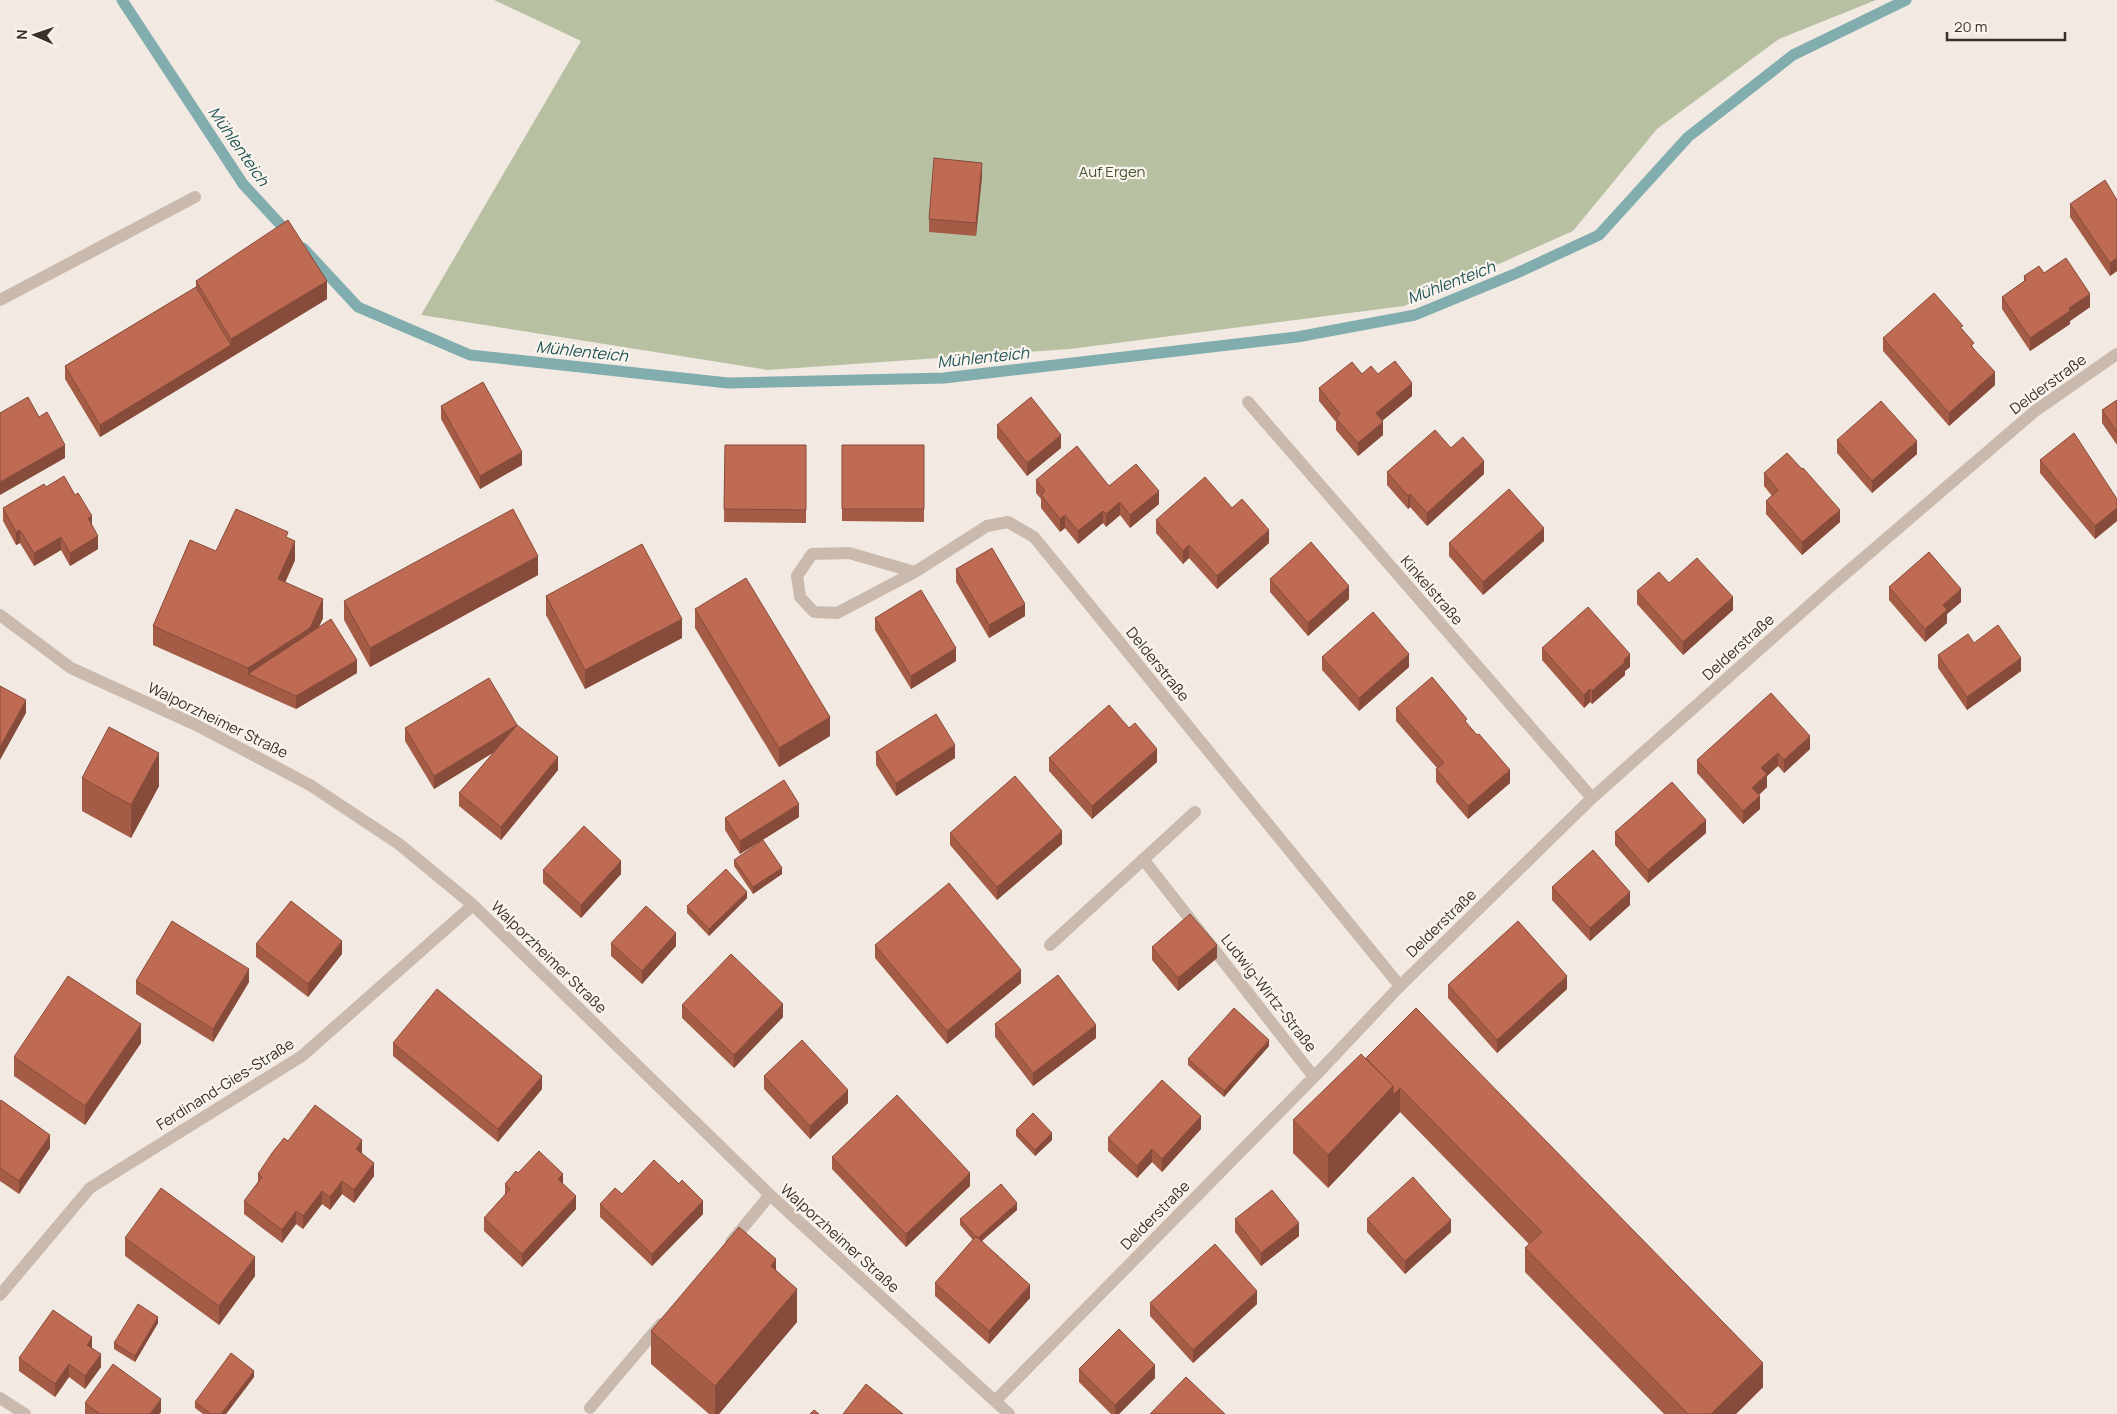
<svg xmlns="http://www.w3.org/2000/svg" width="2117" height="1414" font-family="Manrope,sans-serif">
  <rect width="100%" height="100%" fill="#f2eae2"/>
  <path fill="#b7c1a2" d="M494,0H1876L1779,39L1657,129L1573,231L1404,306L1070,349L768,370L421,315L581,41Z"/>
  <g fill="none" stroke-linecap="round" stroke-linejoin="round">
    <path stroke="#82adae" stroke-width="11" d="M122,0L243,184L290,235
      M303,248L358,307L470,355L728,383L944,378L1297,337L1415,315L1517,273L1599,235L1688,137L1793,55L1906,0"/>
    <path stroke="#cabaae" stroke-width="12" d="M0,300L195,197
      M1248,402L1592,798
      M915,572L849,553L812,554L797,576L800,597L814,612L837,613L915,572L987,526L1008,522L1034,537L1400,986
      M0,615L71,668L196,725L310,785L399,844L473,905L770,1195L1009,1414
      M1143,859L1314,1077
      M1050,945L1195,812
      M731,1242L770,1195
      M0,1295L90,1188L302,1056L473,905
      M0,1398L25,1414
      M995,1401L1314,1077L1400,986L1592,798L1831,586L2035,411L2117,354
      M590,1408L661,1324"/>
  </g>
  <path fill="#a45c47" d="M982,176L976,236L929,232V219Z
    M2117,200V271L2110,276L2070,217V204Z
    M2044,273L2090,307L2070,321V324L2030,351L2002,309V297L2024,281V276Z
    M196,281L327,299L100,437L65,379V366L196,287Z
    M1963,330L1995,385L1949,426L1883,351V338Z
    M1362,374H1378L1412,396L1382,421L1383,435L1358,456L1336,430V422L1319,401V388Z
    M2117,400V445L2102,423V410Z
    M441,406L522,465L480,489L441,419Z
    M997,425L1061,448L1027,476L997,438Z
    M1837,440L1917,454L1872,493L1837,453Z
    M725,445H806V523L724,522Z
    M842,445H924V522L842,521Z
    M1451,448L1484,474L1427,526L1410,507L1408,509L1387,485V472Z
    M2040,460L2117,499V521L2095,539L2040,473Z
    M1764,473L1840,522L1802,555L1766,514V501L1772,496L1764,486Z
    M1036,480L1109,486L1159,504L1130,528L1120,515L1106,527L1103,523L1078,544L1065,528L1060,532L1041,508V499L1036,493Z
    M3,508L92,525L98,549L70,566L61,550L34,566L20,543L16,545L3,521Z
    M1232,508L1269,543L1217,589L1189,558L1183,564L1156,533V520Z
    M288,538L295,560L285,583L323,618L318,628L357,673L296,709L153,645V626L216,551Z
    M1544,541L1483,595L1449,556V543Z
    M956,569L1025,616L989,638L956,582Z
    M538,575L370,667L344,620V601Z
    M1270,579L1349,599L1308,636L1270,592Z
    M1669,583L1733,610L1683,655L1637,604V591Z
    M1889,587L1961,602L1947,614V623L1925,642L1889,600Z
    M546,596L682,638L585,689L546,615Z
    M695,609L830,736L779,767L695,628Z
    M875,618L956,661L911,689L875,630Z
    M1974,643L2021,671L1967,710L1938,668V655Z
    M1542,648L1630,667L1625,671V675L1592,704L1590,702L1584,708L1542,660Z
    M1322,657L1409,667L1359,711L1322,670Z
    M1396,708L1467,724L1510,783L1468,819L1436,782V769L1437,768L1396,721Z
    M517,725L558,770L501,840L459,806V793L494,752L434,789L405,741V728Z
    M1129,728L1157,762L1092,819L1049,771V758Z
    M1810,749L1784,773L1778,766L1767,776V787L1759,795L1760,809L1743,824L1697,773V760Z
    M876,752L955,758L896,796L876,765Z
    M82,778L159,786L131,838L82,811Z
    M799,817L740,854L725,830V818Z
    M1615,832L1706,833L1648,883L1615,845Z
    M950,833L1062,844L997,900L950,845Z
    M734,860L782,874L753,894L734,866Z
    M543,870L621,874L581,918L543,883Z
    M1552,887L1630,905L1590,941L1552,900Z
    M747,898L709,936L687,913V906Z
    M611,943L676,946L642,984L611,956Z
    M256,944L342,954L308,997L256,957Z
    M875,945L1021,983L947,1044L875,958Z
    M1152,947L1217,958L1178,991L1152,960Z
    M136,981L249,982L213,1042L136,994Z
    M1448,985L1567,989L1497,1053L1448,998Z
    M682,1005L783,1017L734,1068L682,1018Z
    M995,1024L1096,1038L1033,1086L995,1037Z
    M141,1043L85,1125L14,1076V1057Z
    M393,1043L542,1089L498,1142L393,1056Z
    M1269,1046L1224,1097L1188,1065V1059Z
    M1366,1058L1763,1387L1736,1414H1664L1525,1272V1248L1529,1244L1400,1112L1328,1188L1293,1153V1120Z
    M764,1076L848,1103L810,1139L764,1089Z
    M0,1102L50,1148L19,1194L0,1181Z
    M1201,1129L1162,1172L1152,1162L1137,1178L1108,1151V1138Z
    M1016,1130L1052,1140L1035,1156L1016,1136Z
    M288,1141L362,1153L374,1176L354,1203L342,1194L330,1210L322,1204L303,1229L296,1224L282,1243L244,1214V1201L258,1182V1174Z
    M832,1157L970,1186L906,1247L832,1169Z
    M518,1173L563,1184L576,1209L522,1267L484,1231V1218L505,1195V1184Z
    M622,1194L703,1214L652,1266L600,1217V1204Z
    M1017,1210L982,1241L1030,1298L989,1344L935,1296V1283L973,1240L960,1225V1219Z
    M1235,1219L1299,1236L1261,1266L1235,1232Z
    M1367,1219L1451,1232L1405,1274L1367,1232Z
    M125,1238L255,1276L219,1325L125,1256Z
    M776,1271L797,1322L719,1414H709L651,1364V1331Z
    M1150,1303L1257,1304L1193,1363L1150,1316Z
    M158,1323L135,1362L114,1349V1343Z
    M92,1348L101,1367L85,1389L69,1377L55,1397L19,1371V1358Z
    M1079,1369L1155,1378L1119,1414H1111L1079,1382Z
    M254,1377L226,1414H203L195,1408V1402Z
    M85,1403L161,1412L159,1414H85Z"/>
  <path fill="#864b3a" d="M982,163V176L976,236V223Z
    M2117,258V271L2110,276V263Z
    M327,281V299L100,437V425L231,345V339Z
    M2090,294V307L2070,321V324L2030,351V338L2069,308Z
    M1995,372V385L1949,426V413Z
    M1412,383V396L1376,426V413Z
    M1383,422V435L1358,456V443Z
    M1061,435V448L1027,476V463Z
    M1917,441V454L1872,493V481Z
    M65,445V458L0,495V482Z
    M522,452V465L480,489V476Z
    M1484,461V474L1427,526V513Z
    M1159,491V504L1130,528V515Z
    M1410,494V507L1408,509V496Z
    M1120,502V515L1106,527V514Z
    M2117,508V521L2095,539V526Z
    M1840,510V522L1802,555V542Z
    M1103,511V523L1078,544V531Z
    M1065,515V528L1060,532V519Z
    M92,516V529L88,518Z
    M1544,528V541L1483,595V582Z
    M20,530V543L16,545V532Z
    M1269,530V543L1217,589V576Z
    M98,536V549L70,566V553Z
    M61,537V550L34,566V553Z
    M295,541V560L278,598V579Z
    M1189,545V558L1183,564V551Z
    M538,556V575L370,667V648Z
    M1349,586V599L1308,636V623Z
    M1961,589V602L1947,614V623L1925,642V629L1943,605Z
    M1733,597V610L1683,655V642Z
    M323,599V618L310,647L248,674V668Z
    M1025,604V616L989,638V625Z
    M682,619V638L585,689V670Z
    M956,648V661L911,689V676Z
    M1409,654V667L1359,711V698Z
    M1630,654V667L1625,671V675L1592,704V691Z
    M2021,658V671L1967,710V697Z
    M357,660V673L296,709V696Z
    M1590,689V702L1584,708V695Z
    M26,700V713L0,760V747Z
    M830,717V736L779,767V748Z
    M517,725V738L434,789V776Z
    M1810,736V749L1784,773V760Z
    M955,745V758L896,796V783Z
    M1157,749V762L1092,819V806Z
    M159,753V786L131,838V805Z
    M1778,753V766L1767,776V787L1752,801V788L1761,768Z
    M558,757V770L501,840V827Z
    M1510,770V783L1468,819V806Z
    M1760,796V809L1743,824V811Z
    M799,804V817L740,854V841Z
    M1706,820V833L1648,883V870Z
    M1062,831V844L997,900V887Z
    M621,861V874L581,918V905Z
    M782,868V874L753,894V887Z
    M747,892V898L709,936V929Z
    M1630,892V905L1590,941V928Z
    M676,933V946L642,984V971Z
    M342,941V954L308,997V984Z
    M1217,945V958L1178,991V978Z
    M249,969V982L213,1042V1029Z
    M1021,970V983L947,1044V1031Z
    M1567,976V989L1497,1053V1040Z
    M783,1004V1017L734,1068V1055Z
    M141,1024V1043L85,1125V1106Z
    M1096,1025V1038L1033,1086V1073Z
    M1269,1040V1046L1224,1097V1091Z
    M542,1076V1089L498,1142V1129Z
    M1393,1086L1400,1088V1112L1328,1188V1155Z
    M848,1090V1103L810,1139V1126Z
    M1201,1116V1129L1162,1172V1159Z
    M1052,1133V1140L1035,1156V1150Z
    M50,1135V1148L19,1194V1181Z
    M362,1140V1153L356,1162V1149Z
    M1152,1149V1162L1137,1178V1166Z
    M374,1163V1176L354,1203V1190Z
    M970,1173V1186L906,1247V1234Z
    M563,1174V1186L558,1179Z
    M342,1181V1194L330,1210V1197Z
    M322,1191V1204L303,1229V1216Z
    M576,1196V1209L522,1267V1254Z
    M703,1201V1214L652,1266V1254Z
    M1017,1203V1210L977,1245V1238Z
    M296,1211V1224L282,1243V1230Z
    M1451,1220V1232L1405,1274V1261Z
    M1299,1223V1236L1261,1266V1253Z
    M255,1257V1276L219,1325V1306Z
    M776,1259V1292L771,1266Z
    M1030,1285V1298L989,1344V1331Z
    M797,1289V1322L719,1414H715V1386Z
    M1257,1291V1304L1193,1363V1350Z
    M158,1317V1323L135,1362V1356Z
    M92,1337V1350L87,1345Z
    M101,1354V1367L85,1389V1376Z
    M1763,1363V1387L1736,1414H1711Z
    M69,1364V1377L55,1397V1384Z
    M1155,1365V1378L1119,1414H1115V1405Z
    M254,1371V1377L226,1414H221Z
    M161,1399V1412L159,1414H150Z"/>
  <path fill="#bf6b53" stroke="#864b3a" d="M934,158L982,163L976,223L929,219Z
    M2105,180L2117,200V258L2110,263L2070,204Z
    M288,220L327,281L231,339L196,281Z
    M2066,258L2090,294L2069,308L2070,311L2030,338L2002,297L2026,280L2024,276L2039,266L2044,273Z
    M196,287L231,345L100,425L65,366Z
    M1934,293L1963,326L1960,327L1974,343L1971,346L1995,372L1949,413L1883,338Z
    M1395,361L1412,383L1376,413L1383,422L1358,443L1336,418L1340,414L1319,388L1352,362L1362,374L1371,366L1378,374Z
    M483,382L522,452L480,476L441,406Z
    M28,397L39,417L47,412L65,445L0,482V413Z
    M1031,397L1061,435L1027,463L997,425Z
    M2117,400V432L2102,410Z
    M1881,401L1917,441L1872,481L1837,440Z
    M1435,430L1451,448L1463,437L1484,461L1427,513L1410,494L1408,496L1387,472Z
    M2074,433L2117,499V508L2095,526L2040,460Z
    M725,445H806V510L724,509Z
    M842,445H924V509H842Z
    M1077,446L1109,486L1136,464L1159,491L1130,515L1120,502L1106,514L1103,511L1078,531L1065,515L1060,519L1041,495L1045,491L1036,480Z
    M1787,453L1802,469L1803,468L1840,510L1802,542L1766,501L1778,490L1764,473Z
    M64,476L75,495L78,493L92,516L88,518L98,536L70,553L61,537L34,553L20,530L16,532L3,508L44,484L46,487Z
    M1205,477L1232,508L1242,499L1269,530L1217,576L1189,545L1183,551L1156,520Z
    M1509,489L1544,528L1483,582L1449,543Z
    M236,509L288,532L286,537L295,541L278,579L323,599L310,628L248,668L153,626L190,540L216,551Z
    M513,509L538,556L370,648L344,601Z
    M1311,542L1349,586L1308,623L1270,579Z
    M642,544L682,619L585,670L546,596Z
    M992,548L1025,604L989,625L956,569Z
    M1929,552L1961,589L1943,605L1947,610L1925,629L1889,587Z
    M1697,558L1733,597L1683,642L1637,591L1659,572L1669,583Z
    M746,578L830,717L779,748L695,609Z
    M921,590L956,648L911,676L875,618Z
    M1588,607L1630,654L1624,660L1625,662L1592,691L1590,689L1584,695L1542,648Z
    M1373,612L1409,654L1359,698L1322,657Z
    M331,619L357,660L296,696L248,674Z
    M1998,625L2021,658L1967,697L1938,655L1968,634L1974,643Z
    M1432,677L1467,719L1465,721L1477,735L1479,734L1510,770L1468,806L1436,769L1444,763L1396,708Z
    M489,678L517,725L434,776L405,728Z
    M0,686L26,700L0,747Z
    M1771,693L1810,736L1784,760L1778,753L1761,768L1767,774L1752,788L1760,796L1743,811L1697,760Z
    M1109,705L1129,728L1135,723L1157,749L1092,806L1049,758Z
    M936,714L955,745L896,783L876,752Z
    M517,725L558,757L501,827L459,793Z
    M109,727L159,753L131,805L82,778Z
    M1015,776L1062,831L997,887L950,833Z
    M784,780L799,804L740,841L725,818Z
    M1672,782L1706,820L1648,870L1615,832Z
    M584,826L621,861L581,905L543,870Z
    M763,840L782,868L753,887L734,860Z
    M1593,850L1630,892L1590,928L1552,887Z
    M726,869L747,892L709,929L687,906Z
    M949,883L1021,970L947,1031L875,945Z
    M291,901L342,941L308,984L256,944Z
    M646,906L676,933L642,971L611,943Z
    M1190,914L1217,945L1178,978L1152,947Z
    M172,921L249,969L213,1029L136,981Z
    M1518,921L1567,976L1497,1040L1448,985Z
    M731,954L783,1004L734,1055L682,1005Z
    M1058,975L1096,1025L1033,1073L995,1024Z
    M68,976L141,1024L85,1106L14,1057Z
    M437,989L542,1076L498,1129L393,1043Z
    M1234,1008L1269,1040L1224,1091L1188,1059Z
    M1416,1008L1763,1363L1711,1414H1688L1525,1248L1542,1232L1400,1088L1393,1095V1086L1366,1058Z
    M802,1040L848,1090L810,1126L764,1076Z
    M1361,1054L1393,1086L1328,1155L1293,1120Z
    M1162,1080L1201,1116L1162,1159L1152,1149L1137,1166L1108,1138Z
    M897,1095L970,1173L906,1234L832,1157Z
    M1,1100L50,1135L19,1181L0,1168V1102Z
    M315,1105L362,1140L356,1149L374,1163L354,1190L342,1181L330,1197L322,1191L303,1216L296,1211L282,1230L244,1201L262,1177L258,1174L272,1153L284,1138L288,1141Z
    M1033,1113L1052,1133L1035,1150L1016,1130Z
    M539,1151L563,1174L558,1179L576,1196L522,1254L484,1218L510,1189L505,1184L516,1171L518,1173Z
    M654,1160L679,1184L682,1180L703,1201L652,1254L600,1204L615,1188L622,1194Z
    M1413,1177L1451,1220L1405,1261L1367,1219Z
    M1001,1184L1017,1203L978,1238L976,1237L960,1219Z
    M161,1188L255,1257L219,1306L125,1238Z
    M1272,1190L1299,1223L1261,1253L1235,1219Z
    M739,1227L776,1259L771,1266L797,1289L715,1386L651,1331Z
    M976,1236L1030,1285L989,1331L935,1283Z
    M1215,1244L1257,1291L1193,1350L1150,1303Z
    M138,1304L158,1317L135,1356L114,1343Z
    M53,1310L92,1337L87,1345L101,1354L85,1376L69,1364L55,1384L19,1358Z
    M1119,1329L1155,1365L1115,1405L1079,1369Z
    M231,1353L254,1371L221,1414H211L195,1402Z
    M113,1364L161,1399L150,1414H100L85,1403Z
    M1186,1377L1225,1414H1150Z
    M866,1384L903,1414H843Z
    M814,1410L819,1414H810Z"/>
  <g text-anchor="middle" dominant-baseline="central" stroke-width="4.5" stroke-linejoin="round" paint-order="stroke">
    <g font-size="15" fill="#495631" stroke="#faf4ee">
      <text x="1112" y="171">Auf Ergen</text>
    </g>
    <g font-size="15" fill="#39302c" stroke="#faf4ee">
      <text transform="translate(2048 384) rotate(-36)">Delderstraße</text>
      <text transform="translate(1432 590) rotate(49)">Kinkelstraße</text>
      <text transform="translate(1738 647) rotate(-42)">Delderstraße</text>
      <text transform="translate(1158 664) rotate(51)">Delderstraße</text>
      <text transform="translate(218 720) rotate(26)">Walporzheimer Straße</text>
      <text transform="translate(1441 923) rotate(-44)">Delderstraße</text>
      <text transform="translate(549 957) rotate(44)">Walporzheimer Straße</text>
      <text transform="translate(1269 993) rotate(52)">Ludwig-Wirtz-Straße</text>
      <text transform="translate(225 1084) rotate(-32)">Ferdinand-Gies-Straße</text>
      <text transform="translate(1155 1215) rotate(-45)">Delderstraße</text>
      <text transform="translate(840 1238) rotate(42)">Walporzheimer Straße</text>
    </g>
    <g font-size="16" font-style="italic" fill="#235659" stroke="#faf4ee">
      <text transform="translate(239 146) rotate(55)">Mühlenteich</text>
      <text transform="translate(1451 282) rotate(-21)">Mühlenteich</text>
      <text transform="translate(582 351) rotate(6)">Mühlenteich</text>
      <text transform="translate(983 357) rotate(-6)">Mühlenteich</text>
    </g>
  </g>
  <g transform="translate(35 35) rotate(272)" stroke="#faf4ee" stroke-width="4" paint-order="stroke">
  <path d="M0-4L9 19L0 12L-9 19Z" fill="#39302c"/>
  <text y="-8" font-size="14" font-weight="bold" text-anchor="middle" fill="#39302c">N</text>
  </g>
  <path d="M1947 32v8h118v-8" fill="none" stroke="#39302c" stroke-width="2.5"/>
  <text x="1954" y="32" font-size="15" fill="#39302c" stroke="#faf4ee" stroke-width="4" paint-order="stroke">20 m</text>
</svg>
